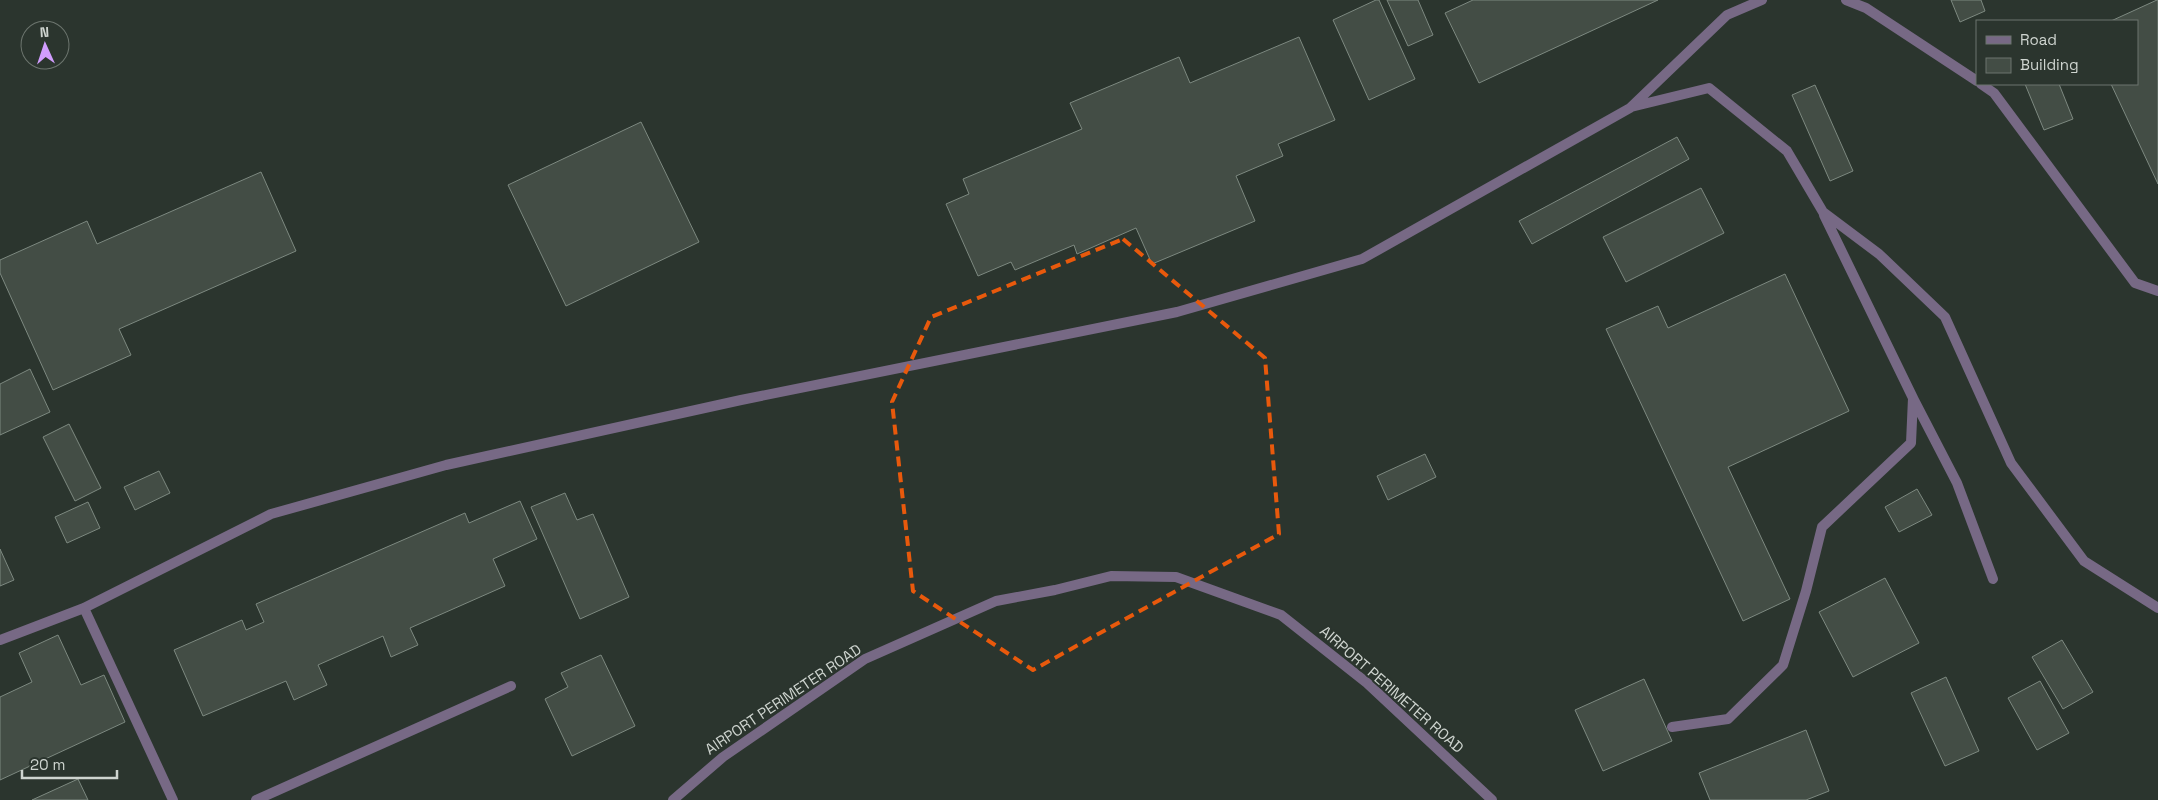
<svg xmlns="http://www.w3.org/2000/svg" width="2158" height="800" font-family="'Space Grotesk',sans-serif">
  <rect width="100%" height="100%" fill="#2b352e"/>
  <path fill="#434d45" stroke="#7d8980" d="M1376,0H1379L1415,79L1369,100L1333,20Z
    M1387,0H1418L1433,35L1408,46Z
    M1473,0H1658L1479,83L1445,13Z
    M1951,0H1981L1985,11L1960,22Z
    M2157,0H2158V184L2111,84H2137V21H2111Z
    M1299,37L1335,120L1278,144L1283,156L1236,176L1255,221L1152,264L1136,228L1077,254L1074,245L1015,270L1011,262L978,276L946,204L969,194L963,179L1082,129L1070,103L1179,57L1190,83Z
    M2025,84H2059L2073,119L2044,130Z
    M1815,85L1853,171L1830,181L1792,95Z
    M641,122L699,242L566,306L508,185Z
    M1677,137L1689,159L1532,244L1519,221Z
    M261,172L296,251L119,329L131,355L53,390L0,273V260L87,221L97,244Z
    M1701,188L1724,233L1626,282L1603,237Z
    M1785,274L1849,411L1728,467L1790,599L1743,621L1606,329L1658,306L1668,328Z
    M30,369L50,412L0,435V384Z
    M69,424L101,488L75,501L43,437Z
    M1425,454L1436,477L1388,500L1377,476Z
    M159,471L170,493L135,510L124,487Z
    M1917,489L1932,515L1899,532L1885,507Z
    M565,493L577,520L593,514L629,597L580,619L531,507Z
    M520,501L537,539L493,559L505,586L410,628L418,645L391,657L383,636L318,665L327,685L294,700L286,681L203,716L174,650L242,620L246,630L264,622L256,604L465,513L469,523Z
    M88,502L100,528L67,543L55,517Z
    M0,549L14,580L0,586Z
    M1885,578L1919,643L1853,677L1819,612Z
    M58,635L81,685L104,675L125,722L0,780V697L32,682L19,653Z
    M2062,640L2093,692L2063,709L2032,657Z
    M601,655L635,726L572,756L545,699L568,687L561,673Z
    M1946,677L1979,751L1945,766L1911,693Z
    M1644,679L1672,741L1603,771L1575,710Z
    M2040,681L2069,733L2037,750L2008,698Z
    M1806,730L1829,791L1806,800H1710L1699,773Z
    M78,779L88,800H32Z"/>
  <g fill="none" stroke-linecap="round" stroke-linejoin="round">
    <path stroke="#776985" stroke-width="10" d="M1846,0L1866,8L1977,81
      M1981,84L1994,93L2135,283L2158,291
      M1631,107L1709,88L1787,151L1823,212L1879,254L1945,317L2011,463L2084,561L2158,608
      M1824,215L1913,398L1957,483L1993,579
      M84,608L173,800
      M0,640L84,608L271,514L446,465L741,400L1177,312L1362,259L1630,108L1727,15L1762,0
      M1672,727L1728,719L1783,665L1806,591L1822,527L1911,443L1913,398
      M256,800L511,686"/>
    <path stroke="#776985" stroke-width="10" d="M673,800L723,757L865,659L996,601L1055,590L1111,576L1176,577L1281,615L1367,683L1492,800"/>
  </g>
  <path fill="none" stroke="#e8590c" stroke-width="4" stroke-dasharray="10 6" stroke-linejoin="round" d="M1123,239L1265,358L1279,534L1033,670L913,591L892,402L931,317Z"/>
  <g text-anchor="middle" dominant-baseline="central" stroke-width="4" stroke-linejoin="round" paint-order="stroke">
    <g font-size="15" fill="#ced4cf" stroke="#2b352e">
      <text transform="translate(1392 689) rotate(41)">AIRPORT PERIMETER ROAD</text>
      <text transform="translate(783 699) rotate(-34)">AIRPORT PERIMETER ROAD</text>
    </g>
  </g>
  <rect x="1976" y="20" width="162" height="65" fill="#2b352e" stroke="#6c756e"/>
  <rect x="1986" y="36" width="25" height="8" fill="#776985" stroke="#6c756e"/>
  <text x="2020" y="45" font-size="15" fill="#ced4cf">Road</text>
  <rect x="1986" y="58" width="25" height="15" fill="#434d45" stroke="#6c756e"/>
  <text x="2020" y="70" font-size="15" fill="#ced4cf">Building</text>
  <g transform="translate(45 45) rotate(357)"><circle r="24" fill="#2b352e" stroke="#6c756e"/>
  <path d="M0-4L9 19L0 12L-9 19Z" fill="#d19dfe"/>
  <text y="-8" font-size="14" font-weight="bold" text-anchor="middle" fill="#ced4cf">N</text>
  </g>
  <path d="M22 770v8h95v-8" fill="none" stroke="#ced4cf" stroke-width="2.5"/>
  <text x="30" y="770" font-size="15" fill="#ced4cf" stroke="#2b352e" stroke-width="4" paint-order="stroke">20 m</text>
</svg>
